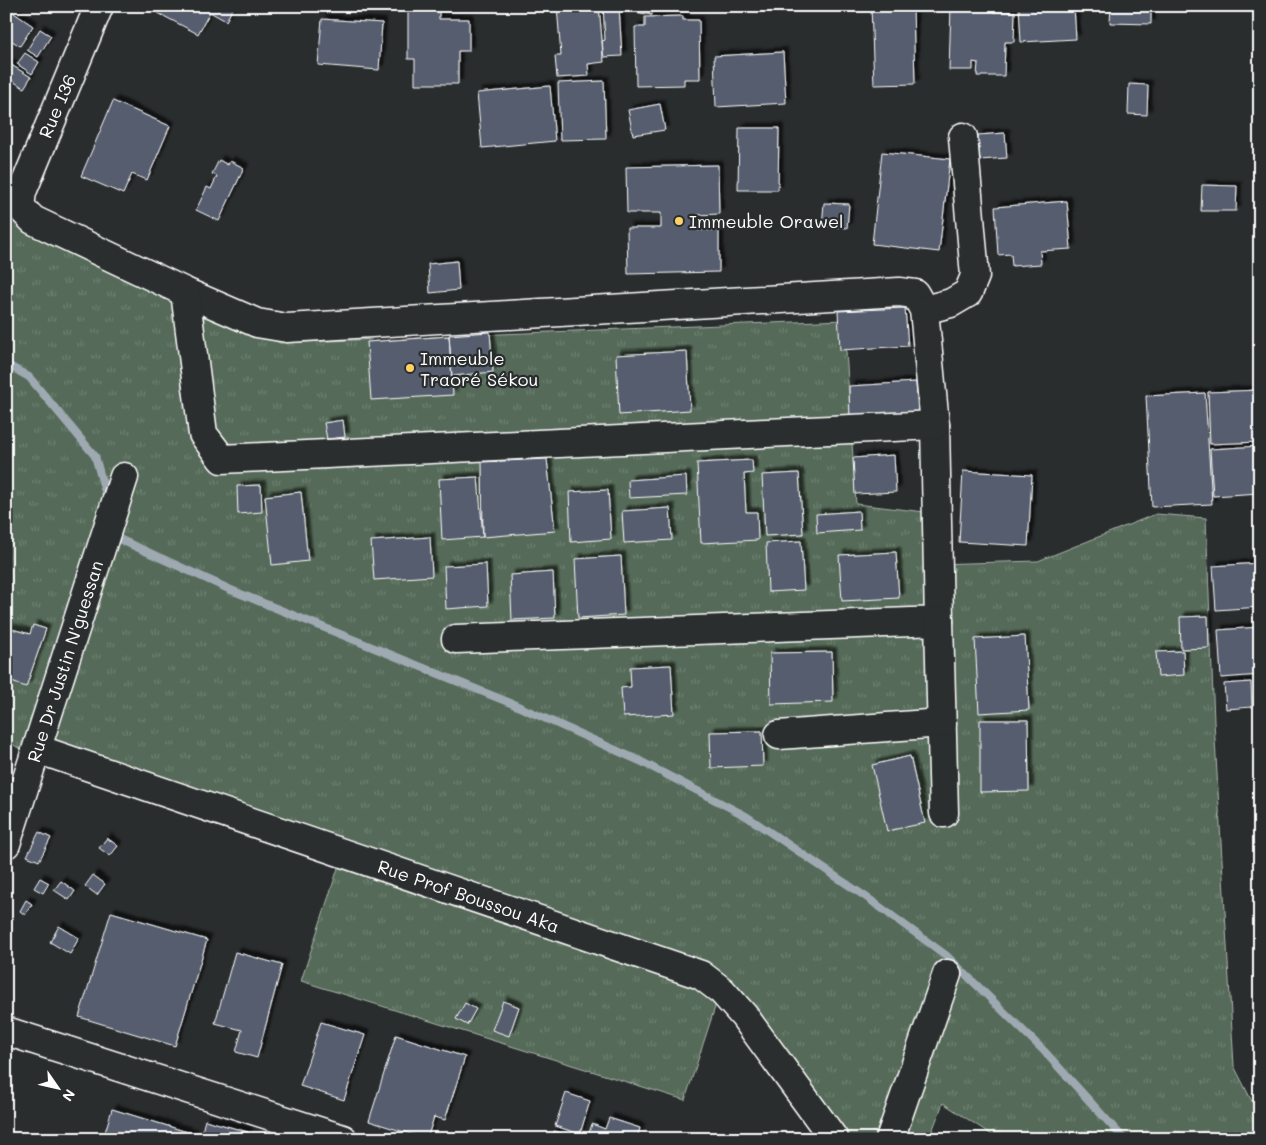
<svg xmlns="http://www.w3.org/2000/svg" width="1266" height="1145" font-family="Mali,sans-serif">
  <defs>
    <pattern id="grass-tufts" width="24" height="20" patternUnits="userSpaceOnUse" patternTransform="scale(1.25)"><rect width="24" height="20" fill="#556b58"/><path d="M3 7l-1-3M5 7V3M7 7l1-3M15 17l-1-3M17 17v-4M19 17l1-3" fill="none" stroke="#6e8171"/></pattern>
    <filter id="shadow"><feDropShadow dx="4.5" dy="-4.5" stdDeviation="1" flood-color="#0009"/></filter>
  </defs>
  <rect width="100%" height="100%" fill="#2a2d2e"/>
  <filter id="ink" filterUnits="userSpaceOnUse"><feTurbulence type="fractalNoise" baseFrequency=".02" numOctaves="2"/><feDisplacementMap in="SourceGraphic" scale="10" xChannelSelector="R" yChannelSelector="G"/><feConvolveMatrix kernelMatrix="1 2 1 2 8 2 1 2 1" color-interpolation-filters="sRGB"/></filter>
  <g filter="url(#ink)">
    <path fill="url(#grass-tufts)" stroke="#aab5ac" d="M6,216L30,229L280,343L844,320L856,504L942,514L934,564L1038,561L1156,514L1206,518L1214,722L1234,1066L1260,1117V1139H998L943,1103L929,1139H822L717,1001L685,1100L301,981L340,862L20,749L6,740Z"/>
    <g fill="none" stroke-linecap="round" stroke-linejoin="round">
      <path stroke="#9fa9b2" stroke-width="8" d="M6,364L29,377L95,456L107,499
        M116,529L119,539L231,590L513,704L640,761L746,816L869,899L947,956L1044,1051L1124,1139"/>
    </g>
    <path fill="#555d6e" stroke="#fff" filter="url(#shadow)" d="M162,6H234L226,21L210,12L198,34L158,13Z
      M557,6H599L604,62L588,64L589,76L557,78L555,56H561Z
      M603,6H619L622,56L603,57L602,41L605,40Z
      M636,6H653L652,15L635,12Z
      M871,6H913L915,84L874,85Z
      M951,6H993V12H1015L1014,42H1005L1004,76H977L978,63L973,62V70H949Z
      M1019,6H1074L1076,39L1021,42Z
      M1111,6H1151V24L1110,23Z
      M11,11L33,26L20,46L6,37V18Z
      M408,11H439V19H469V51H458V84H415V59H408Z
      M683,16V20H699L700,79H684V85L636,86L635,27H645V17Z
      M322,19L382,23L379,70L318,65Z
      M40,29L51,36L38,57L27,50Z
      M783,52L786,103L716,107L714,56Z
      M25,53L39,62L32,74L17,64Z
      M8,63L31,77L24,88L6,77V66Z
      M604,81L606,139L560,140L558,83Z
      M1129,84L1148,85L1147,115L1128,114Z
      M550,86L555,141L482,148L477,93Z
      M113,101L170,126L147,180L132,174L123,194L81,176Z
      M660,104L665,130L633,135L628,110Z
      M739,128H779L778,190H738Z
      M1005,133L1007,158L980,160L978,135Z
      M882,152L950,159L939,252L872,244Z
      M219,160L228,165L230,161L244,168L219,221L196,210L207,187L211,189L217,176L212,174Z
      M718,165L719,214L697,215V230H719V272L628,274L627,228H661V213H627L626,167Z
      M1202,185L1237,186L1236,211H1201Z
      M1067,201L1071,249L1040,251L1041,264L1012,266L1011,254L998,255L995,207Z
      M824,203L849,204L847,228L822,226Z
      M457,261L459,290L430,293L428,264Z
      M905,308L908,346L840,350L838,311Z
      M490,332L493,372L452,376L449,335Z
      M449,336L453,395L371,400L367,342Z
      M687,351L690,410L619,415L616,355Z
      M916,382L918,415L850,419L849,386Z
      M1260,390V442L1210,444L1208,392Z
      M1205,393L1212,504L1152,507L1146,396Z
      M343,420L345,437L327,439L324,423Z
      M1260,446V493L1213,496L1210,449Z
      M894,455L896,492L855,494L853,458Z
      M547,459L555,531L483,537L482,462Z
      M752,460L753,473L744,474L746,512H757L758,540L701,543L697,463Z
      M963,471L1032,475L1028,546L959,542Z
      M799,473L803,534L765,536L762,475Z
      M686,476L687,495L629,498L628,480Z
      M478,477L483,537L442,540L439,479Z
      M261,485L262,512L238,514L237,486Z
      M608,490L611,539L571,542L569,492Z
      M301,492L308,561L272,565L265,496Z
      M670,508L672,540L624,543L622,511Z
      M859,511L860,530L817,533L816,514Z
      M430,537L432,576L374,580L371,541Z
      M801,541L804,590L768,592L766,543Z
      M896,552L899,598L842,601L839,555Z
      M621,556L624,615L578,618L575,559Z
      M1260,563V607L1216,610L1213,566Z
      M486,564L488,606L446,609L444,566Z
      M553,572L555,618L512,620L510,575Z
      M1208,616L1209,648L1181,649L1180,617Z
      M33,625L46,629L26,687L6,680V634L8,628L30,634Z
      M1260,627V675L1221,678L1218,630Z
      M1025,636L1029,710L979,713L975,639Z
      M1183,651L1184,675L1158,677L1156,652Z
      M832,652L833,702L771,704L770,653Z
      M671,665L674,714L623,717L621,688L631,687L630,667Z
      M1251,682L1252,707L1226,709L1224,684Z
      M1256,706H1260V732H1258Z
      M980,720H1028L1029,791L980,792Z
      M762,731L763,766L711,768L710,732Z
      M910,756L925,823L887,831L872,765Z
      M39,832L51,838L39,861L27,856Z
      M107,838L118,846L110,856L99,848Z
      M93,875L105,884L97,895L85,886Z
      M40,878L49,883L43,893L34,888Z
      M61,881L75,891L69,900L54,890Z
      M26,900L32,904L25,915L20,911Z
      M111,912L207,940L175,1046L79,1017Z
      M59,926L79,938L70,954L50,942Z
      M235,952L282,965L257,1058L236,1052L242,1030L215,1023Z
      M503,1001L519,1007L509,1036L492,1030Z
      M465,1003L476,1009L467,1025L456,1019Z
      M321,1022L365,1035L344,1100L300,1086Z
      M396,1035L465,1057L445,1120L434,1117L427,1139L369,1121Z
      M566,1093L590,1101L580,1134L555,1126Z
      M112,1109L194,1134L193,1139H103Z
      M609,1118L640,1128L637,1139H587L592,1124L605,1129Z
      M205,1120L248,1132L246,1139H200Z
      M554,1131L579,1139H551Z"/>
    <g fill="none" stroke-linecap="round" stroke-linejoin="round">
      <g stroke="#fff" stroke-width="31">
        <g id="minor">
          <path d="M99,6L22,192L20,207L33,220L185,292L257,323L287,328L899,292L915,294L924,310L935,425L939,621L456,639"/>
          <path d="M185,292L203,434L222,459L935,425"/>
          <path d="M924,310L951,303L968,293L975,276L963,137"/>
          <path d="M939,621L944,813"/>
          <path d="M779,735L942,723"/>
          <path id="s1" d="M37,749L701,975L722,991L744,1016L834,1139"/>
          <path id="s2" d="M6,844L124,477"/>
          <path d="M6,1031L343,1139"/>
          <path d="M890,1139L947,974"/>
        </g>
      </g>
      <use href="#minor" stroke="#2a2d2e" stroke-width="28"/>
    </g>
  </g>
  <g fill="#ffd166" stroke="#2a2d2e" stroke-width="2">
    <circle cx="679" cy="221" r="5"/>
    <circle cx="410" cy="368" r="5"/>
  </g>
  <g text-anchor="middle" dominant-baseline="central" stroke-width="4.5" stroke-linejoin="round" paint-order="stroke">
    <g font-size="18" fill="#fff" stroke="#2a2d2e">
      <text transform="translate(57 106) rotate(-67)">Rue I36</text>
      <text stroke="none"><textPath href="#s2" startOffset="192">Rue Dr Justin N'guessan</textPath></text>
      <text stroke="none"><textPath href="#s1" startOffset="456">Rue Prof Boussou Aka</textPath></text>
    </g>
    <g font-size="18" fill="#fff" stroke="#2a2d2e" text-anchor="start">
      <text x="689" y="221">Immeuble Orawel</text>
      <text x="420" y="358">Immeuble<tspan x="420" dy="21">Traoré Sékou</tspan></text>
    </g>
  </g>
  <rect width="1266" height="1145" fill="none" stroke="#2a2d2e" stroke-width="25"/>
  <rect x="12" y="12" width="1241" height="1120" fill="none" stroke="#fff" stroke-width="2" filter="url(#ink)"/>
  <g transform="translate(58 1088) rotate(124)" stroke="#2a2d2e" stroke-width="4" paint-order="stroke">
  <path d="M0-4L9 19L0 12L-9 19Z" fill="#ffffff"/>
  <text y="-8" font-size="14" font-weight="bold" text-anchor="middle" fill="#ffffff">N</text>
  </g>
</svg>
